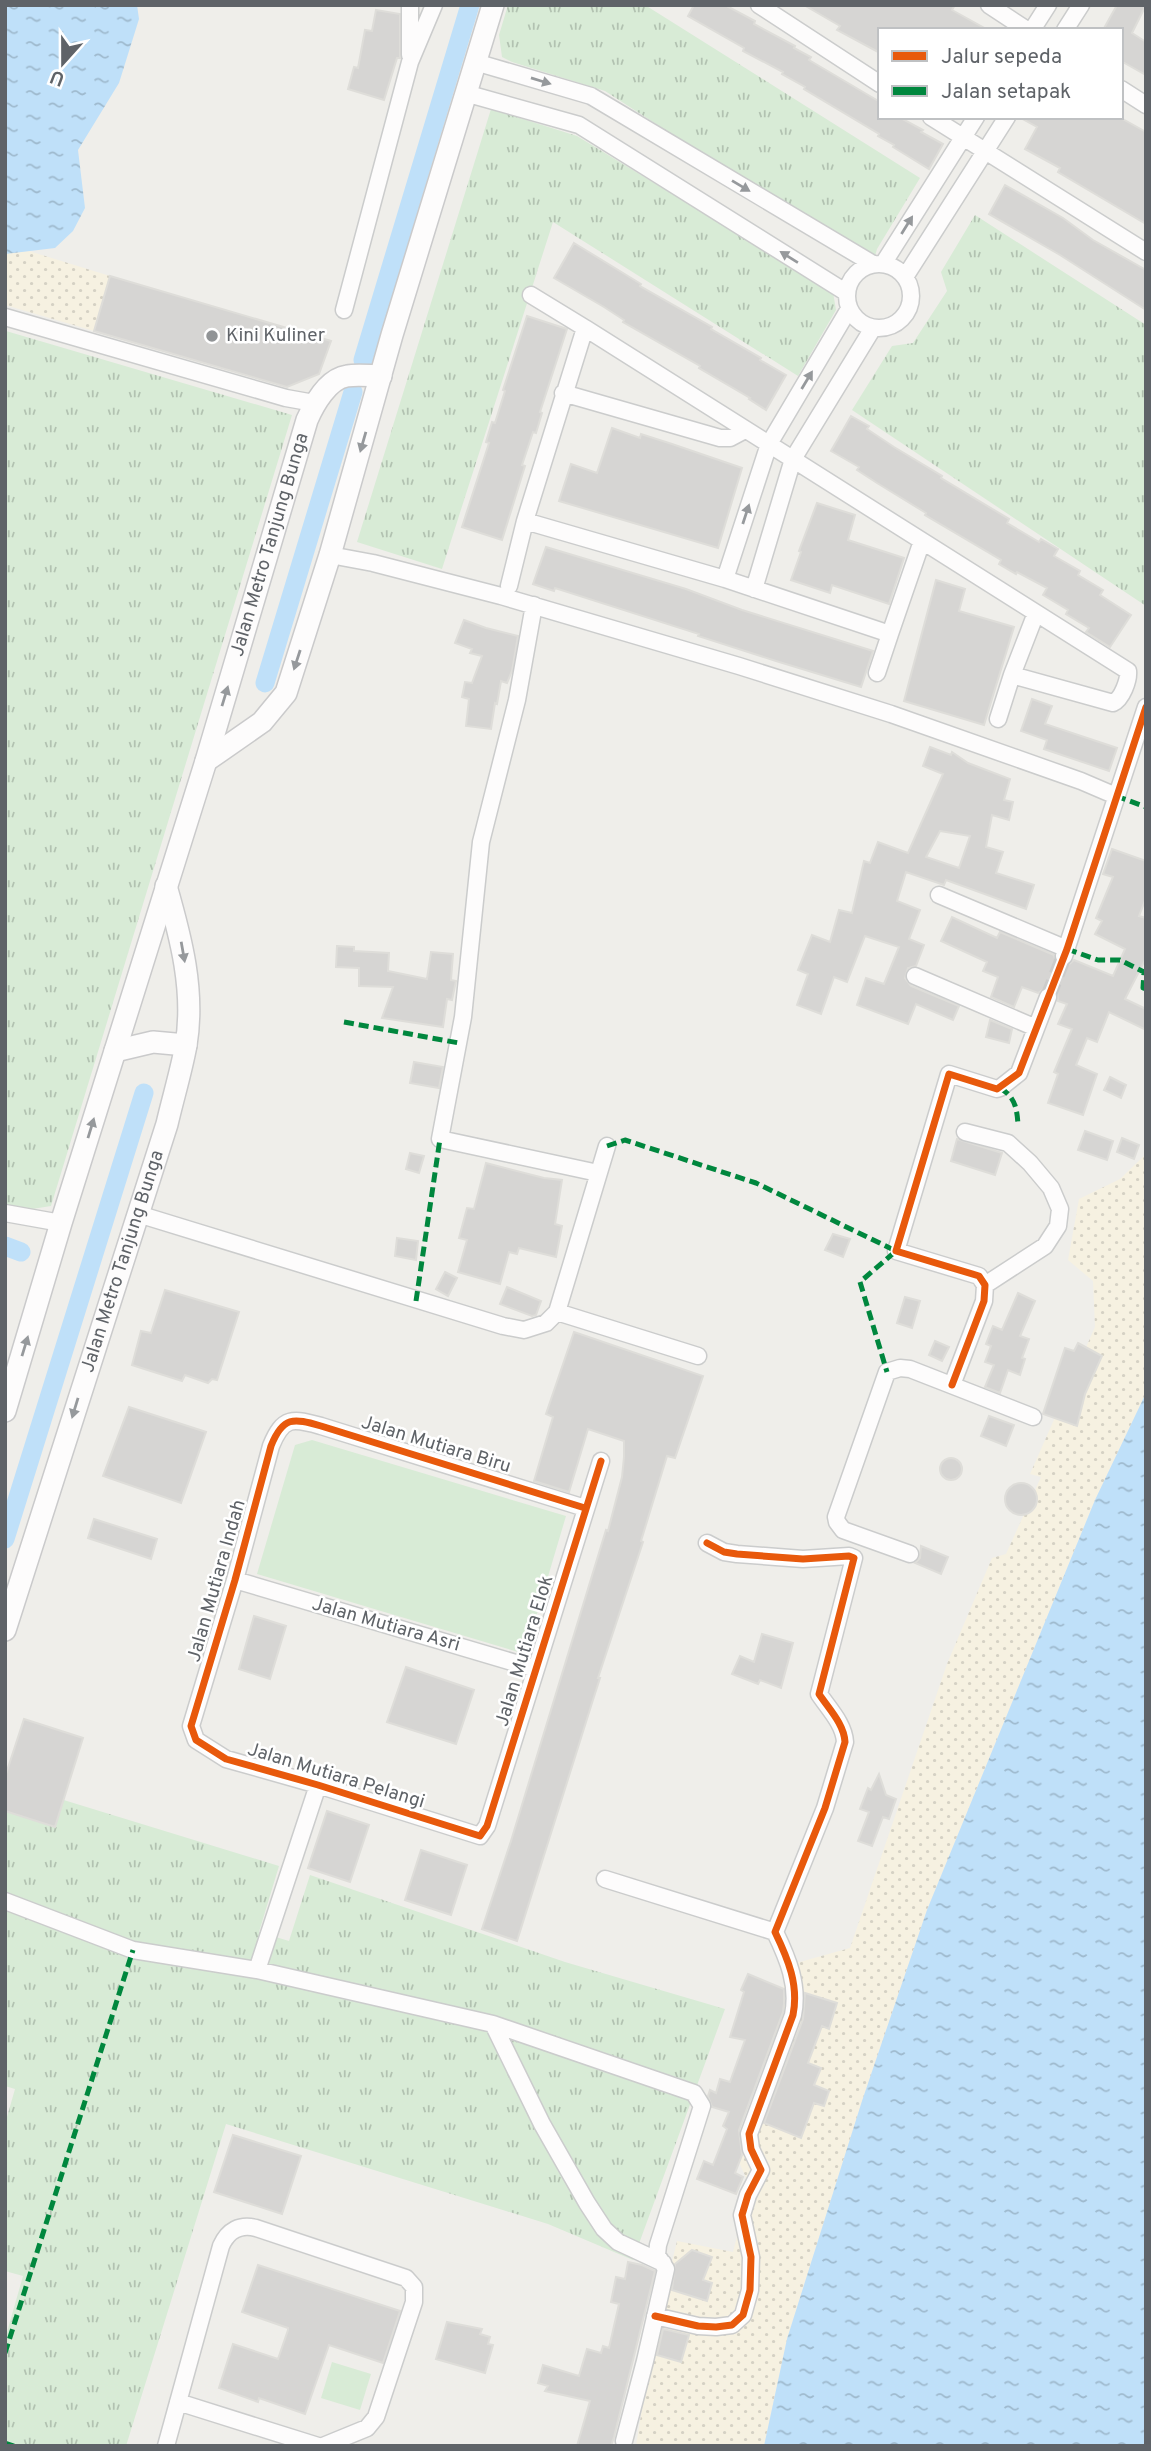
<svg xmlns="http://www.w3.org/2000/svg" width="1151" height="2451" font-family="Overpass,sans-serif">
  <defs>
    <pattern id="grass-tufts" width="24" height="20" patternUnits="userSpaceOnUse" patternTransform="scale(1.75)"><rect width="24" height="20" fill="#d8ebd6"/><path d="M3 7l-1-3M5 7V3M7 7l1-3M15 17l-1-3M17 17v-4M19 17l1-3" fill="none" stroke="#b2c2b1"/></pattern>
    <pattern id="sand-dots" width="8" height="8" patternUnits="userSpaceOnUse" patternTransform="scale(1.75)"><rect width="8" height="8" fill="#f6f1e1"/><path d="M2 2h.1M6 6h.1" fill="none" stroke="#d5d1c4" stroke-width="1.8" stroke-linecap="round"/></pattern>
    <pattern id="water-ripples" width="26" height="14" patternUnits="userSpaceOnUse" patternTransform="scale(1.75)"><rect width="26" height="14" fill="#bfe0f9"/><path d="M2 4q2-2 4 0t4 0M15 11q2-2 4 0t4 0" fill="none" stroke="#9eb9cd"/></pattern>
  </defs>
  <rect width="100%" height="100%" fill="#efeeea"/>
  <path fill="url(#grass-tufts)" d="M508,5H645L920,178L877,249L873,264L605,91L512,62L502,57L499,35Z
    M491,109L577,136L833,292L836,310L798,376L553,222L442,569L357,542Z
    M975,215L1146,325V606L852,410L892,346L913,343L947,291L941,272Z
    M6,331L292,415L51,1206L26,1210L5,1204Z
    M5,1782L279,1866L259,1932L289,1941L310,1875L565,1962L725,2009L633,2260L548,2224L226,2124L126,2446H5V2339L23,2276L5,2271V2124L15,2089L5,2086Z"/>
  <path fill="url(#sand-dots)" d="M29,251L110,276L94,331L5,305V254Z
    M1146,1154V1393L1095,1500L927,1910L862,2101L787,2339L764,2446H636L653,2340L677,2241L733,2252L750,2187L739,2162L789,1965L850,1948L947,1664L992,1558L1006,1554L1041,1477L1030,1474L1095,1327L1093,1281L1068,1260L1079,1199L1120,1179Z"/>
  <path fill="#d8ebd6" d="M312,1440L566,1516L525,1654L257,1574L295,1445Z
    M332,2362L371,2374L360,2410L321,2398Z"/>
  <path fill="url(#water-ripples)" d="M5,5H137L139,19L119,83L78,150L85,208L73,231L55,248L5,254Z
    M1146,1393V2446H764L787,2339L862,2101L927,1910L1095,1500Z"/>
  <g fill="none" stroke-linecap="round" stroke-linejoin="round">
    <path stroke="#bfe0f9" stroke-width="19" d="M363,360L470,5
      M265,683L353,392
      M5,1246L21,1252
      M5,1539L144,1093"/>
  </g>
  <path fill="#d6d5d3" stroke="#deddd9" stroke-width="2" fill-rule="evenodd" d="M694,5H725L755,21L754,24L795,46L794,48L811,57L809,60L880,102V117H899L923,130L921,132L943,144L929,169L893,147L894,145L878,136L879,134L804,89L805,87L782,74L783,72L743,51L744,48L688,16Z
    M804,5H955L952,10L988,30H880V53L837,30L840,26Z
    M1117,5H1146L1132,33L1146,42V75L1121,61V30H1103Z
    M376,10L400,14V58H397L384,100L348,89L354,67L358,68L365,30L372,31Z
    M1019,117H1119L1146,132V224L1058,172L1060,168L1025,149L1037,127Z
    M1005,185L1063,218L1093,240L1146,270V310L1060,255L989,214Z
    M574,243L641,284L640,286L712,327L711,329L761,358L760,360L786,375L766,410L749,399L750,398L699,368L700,366L623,322L624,320L604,307L554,278Z
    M110,276L331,341L319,374L287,387L94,331Z
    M527,316L567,329L540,412L542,413L536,433L533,432L522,465L525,466L502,540L462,527L489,443L486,442L492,422L495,423L505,391L503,390Z
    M851,416L869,426L867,429L894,447L942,476L941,478L1009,519L1007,523L1039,542L1041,539L1058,549L1054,556L1080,571L1078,575L1103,590L1100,595L1131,615L1110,647L1086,632L1089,628L1066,614L1068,610L1043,595L1047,588L1017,572L1016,574L999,564L1001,560L925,515L926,513L877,483L857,470L859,467L831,451Z
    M612,428L640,438L641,434L672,444L742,468L718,548L559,501L571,464L597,473Z
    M817,503L855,515L848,540L904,558L889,604L832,585L830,593L791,580L801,552L799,551Z
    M546,547L686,589L742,610L873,651L861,687L776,661L698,636L699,634L555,588L554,591L533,584Z
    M936,580L965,589L959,611L1014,627L984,725L904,701Z
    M464,620L486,628L518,636L512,671L507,683L501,681L497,704L495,703L491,729L466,726L469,699L462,697L465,682L472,683L482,656L470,653L472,649L455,643Z
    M1032,699L1052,706L1045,724L1117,748L1109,771L1044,749L1047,740L1021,731Z
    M930,747L951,755L952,752L968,763L1010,779L1004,800L1013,802L1009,820L992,815L986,847L1003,852L996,873L1034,885L1026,909L946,880L944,885L906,872L897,901L920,910L909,939L924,945L916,966L908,968L905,978L911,986L959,1006L953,1020L916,1004L908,1024L857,1005L866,978L884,984L899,947L865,936L847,982L834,977L821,1014L797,1005L808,974L798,970L812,935L830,942L839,910L852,913L864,861L870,863L878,842L908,853L943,774L923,766ZM940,831L970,836L959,868L926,857Z
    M1112,849L1146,861V898L1139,916L1146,918V958L1125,999L1146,1009V1030L1109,1012L1097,1042L1087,1038L1076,1065L1097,1074L1083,1115L1048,1103L1058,1074L1054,1072L1072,1029L1058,1024L1067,1004L1058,1001L1057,991L1047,987L1038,993L1022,987L1014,1007L991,997L998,977L983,971L987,962L941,941L952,917L997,938L1000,932L1054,955L1056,962L1060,966H1067L1074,960L1113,976L1125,949L1095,934L1102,921L1096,918L1113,877L1103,874Z
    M337,946L354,947V951L389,953L388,971L427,979L431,952L453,954L451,980L456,981L452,1000L447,999L443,1027L382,1018L393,987L359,986V968L336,967Z
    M990,1020L1012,1029L1009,1043L986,1037Z
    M414,1062L443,1067L439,1088L410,1083Z
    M1110,1077L1126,1085L1121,1098L1104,1090Z
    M1085,1131L1113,1141L1107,1160L1078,1150Z
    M1122,1138L1139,1145L1134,1159L1117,1152Z
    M957,1139L1002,1153L995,1175L951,1161Z
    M410,1153L424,1156L419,1173L406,1169Z
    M486,1163L544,1178L562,1180L555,1224L562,1226L556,1257L519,1248L517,1254L509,1252L500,1284L458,1272L467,1240L459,1238L467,1208L474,1209Z
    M833,1234L850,1239L843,1257L825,1250Z
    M397,1238L418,1241L416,1260L395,1256Z
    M445,1272L457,1278L448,1296L436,1289Z
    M507,1287L541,1301L536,1315L532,1316L500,1304Z
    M165,1290L239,1312L217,1380L212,1379L208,1383L185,1375L182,1381L132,1365L141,1331L151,1333Z
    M1018,1293L1035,1301L1020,1336L1029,1339L1022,1358L1025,1359L1020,1375L1008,1370L1000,1393L985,1387L994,1365L985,1362L991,1346L986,1344L993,1326L1002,1330Z
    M905,1297L920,1301L912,1328L897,1323Z
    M574,1332L703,1376L675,1458L667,1456L641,1541L643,1542L598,1678H600L592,1703L517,1941L482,1929L511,1841L606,1530L608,1531L622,1477L624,1457V1441L588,1429L569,1492L534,1481L553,1417L546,1414Z
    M935,1341L949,1347L942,1361L929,1355Z
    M1078,1343L1102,1356L1085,1394L1077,1426L1043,1414L1065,1348L1074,1351Z
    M129,1407L206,1432L181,1503L103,1476Z
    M989,1416L1014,1425L1006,1446L981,1436Z
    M940 1469a11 11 0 1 1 22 0a11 11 0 1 1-22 0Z
    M1005 1499a16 16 0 1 1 32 0a16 16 0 1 1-32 0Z
    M94,1519L157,1539L151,1559L88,1538Z
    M921,1546L948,1557L941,1574L915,1563L920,1558Z
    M254,1616L286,1626L270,1679L239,1669Z
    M762,1634L793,1643L781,1688L760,1680L758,1684L732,1674L740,1656L754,1662Z
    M406,1667L474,1690L456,1744L387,1722Z
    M24,1719L83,1738L55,1827L5,1811V1777Z
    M879,1774L886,1795L896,1799L889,1819L883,1817L872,1846L858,1841L869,1812L860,1809L868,1788L871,1790Z
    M327,1811L369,1825L350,1882L308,1868Z
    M421,1850L467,1865L451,1915L405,1900Z
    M748,1974L784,1989V2003L783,2012L739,2130L742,2155L735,2173L743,2177L736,2194L697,2179L704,2161L713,2165L727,2129L723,2126L729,2112L712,2107L708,2096L710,2090L716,2093L720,2079L730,2082L745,2040L730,2037L744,1992L741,1990Z
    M805,1993L837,2003L829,2029L822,2026L808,2063L821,2068L814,2085L829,2091L824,2106L814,2103L801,2138L764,2123L803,2019Z
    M233,2135L301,2156L282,2214L214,2192Z
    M692,2250L712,2257L703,2280L712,2283L707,2301L672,2290L675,2264Z
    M628,2262L642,2265L655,2271L614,2437L611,2446H577L590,2401L545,2391L548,2386L538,2383L543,2365L579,2376L587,2349L601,2353L603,2346L609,2348L619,2304L611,2302L616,2277L625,2279Z
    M258,2265L400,2311L383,2363L329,2345L305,2414L259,2398L258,2402L219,2388L233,2344L278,2359L288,2330V2328L242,2312Z
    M447,2322L482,2329L480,2334L490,2337L488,2344L493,2345L485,2373L436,2359Z
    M663,2329L689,2335L681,2362L657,2355Z"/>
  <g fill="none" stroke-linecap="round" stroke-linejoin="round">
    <path stroke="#cbcbca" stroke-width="16" stroke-dasharray="16 8" stroke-linecap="butt" d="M1048,997L1064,956"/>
    <g stroke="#cbcccc" stroke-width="19">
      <path id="minor" d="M759,5L880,84
        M989,5L1027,30
        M1032,30L1048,5
        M1065,30L1081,5
        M410,55V5
        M475,62L591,96L873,264
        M1121,89L1146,105
        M465,93L579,125L847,293
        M931,117L1146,252
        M883,264L976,117
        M847 296a32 32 0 1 1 64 0a32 32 0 1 1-64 0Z
        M905,277L1007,117
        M344,310L410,62L434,5
        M5,317L286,398L314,403
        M585,328L1128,671C1129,680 1122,699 1113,703L1012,675L998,719
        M563,393L720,438H730L745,430
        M525,521L585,328L531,295
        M330,555L373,563L501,596L739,666L891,714L1081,781L1116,796
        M725,579L769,444L849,309
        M509,586L525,521L725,579L890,634L877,673
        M754,589L793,459L873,328
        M534,605L517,700L481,842L463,1017L440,1139L598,1173
        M890,634L922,541
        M1012,675L1036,613
        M939,895L1067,949
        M1064,956L1146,707
        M915,976L1036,1028
        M965,1132L1008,1143L1030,1163L1051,1188L1060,1209L1058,1226L1045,1246L985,1285
        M5,1213L61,1223
        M138,1214L503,1326L524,1330L546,1323L557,1312L607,1146
        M557,1312L698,1356
        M952,1385L984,1301L985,1285L979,1276L896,1251L949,1074L997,1089L1000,1088L1019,1073L1048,997
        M585,1508L321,1426C293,1418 283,1416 271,1446L235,1580L191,1726L196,1740L226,1759L318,1785L480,1836L487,1826L601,1461
        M910,1554L843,1530L837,1522L836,1517L887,1372L900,1368L910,1369L1033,1417
        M235,1580L536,1669
        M605,1879L775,1932
        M5,1901L133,1950L257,1970L318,1785
        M257,1970L493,2024L694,2093L702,2106L658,2245L657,2255L666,2269L645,2361L624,2441
        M493,2024L542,2124L587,2203L604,2229L618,2242L663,2263
        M655,2316L698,2326L716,2327L732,2325L743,2315L750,2290L751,2257L742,2215L748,2195L761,2170L751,2149L749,2134L793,2015C799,1985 788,1959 775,1932L825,1808L845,1742C844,1724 829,1709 819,1694L854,1558L849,1556L803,1559L737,1554L724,1552L707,1543
        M178,2402L318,2446
        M166,2446L221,2246C228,2230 240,2224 256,2228L406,2278L414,2287V2302L376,2417L367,2428L323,2446"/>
    </g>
    <g stroke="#cacacb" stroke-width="24">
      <g id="secondary">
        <path d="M206,761L262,722L286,693L330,555L392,335L493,5"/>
        <path d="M115,1051L153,1042L186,1045"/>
        <path id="s1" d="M5,1411L61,1223L206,761L307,420C314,404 328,379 347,376C358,374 371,376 381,376"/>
        <path id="s2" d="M5,1630L167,1124C173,1098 181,1072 186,1045C195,991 181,938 166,886"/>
      </g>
    </g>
    <use href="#minor" stroke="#fdfcfc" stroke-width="16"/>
    <use href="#secondary" stroke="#fdfcfc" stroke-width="21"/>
    <path stroke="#00873e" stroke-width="5" stroke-dasharray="10 5" stroke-linecap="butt" d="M1116,796L1146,807
      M1067,949L1098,960H1120L1144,972L1143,988L1146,989
      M344,1022L459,1043
      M1000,1088C1015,1097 1017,1108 1018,1125
      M607,1146L625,1140L756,1183L896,1251L860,1282L887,1372
      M416,1301L440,1139
      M5,2353L133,1950
      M5,2443L14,2446"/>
    <g stroke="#fff" stroke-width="11">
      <path id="cycleway" d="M952,1385L984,1301L985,1285L979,1276L896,1251L949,1074L997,1089L1019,1073L1067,949L1146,707
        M585,1508L321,1426C293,1418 283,1416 271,1446L235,1580L191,1726L196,1740L226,1759L318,1785L480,1836L487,1826L601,1461
        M655,2316L698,2326L716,2327L732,2325L743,2315L750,2290L751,2257L742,2215L748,2195L761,2170L751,2149L749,2134L793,2015C799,1985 788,1959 775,1932L825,1808L845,1742C844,1724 829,1709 819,1694L854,1558L849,1556L803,1559L737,1554L724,1552L707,1543"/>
    </g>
    <use href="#cycleway" stroke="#e8590c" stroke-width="7"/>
  </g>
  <defs><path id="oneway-solid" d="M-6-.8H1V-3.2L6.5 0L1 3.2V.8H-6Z" transform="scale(1.75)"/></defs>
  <g fill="#96999c">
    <use href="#oneway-solid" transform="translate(541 81) rotate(17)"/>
    <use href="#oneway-solid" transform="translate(741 186) rotate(31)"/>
    <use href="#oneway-solid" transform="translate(907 225) rotate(-58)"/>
    <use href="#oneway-solid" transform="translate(789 257) rotate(-148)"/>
    <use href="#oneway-solid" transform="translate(807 380) rotate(-59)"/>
    <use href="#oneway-solid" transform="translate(363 442) rotate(106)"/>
    <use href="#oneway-solid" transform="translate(746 514) rotate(-72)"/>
    <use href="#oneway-solid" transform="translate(297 660) rotate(108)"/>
    <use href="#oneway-solid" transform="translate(225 696) rotate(-73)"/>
    <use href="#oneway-solid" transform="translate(183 952) rotate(80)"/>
    <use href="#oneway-solid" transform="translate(91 1128) rotate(-73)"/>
    <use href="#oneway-solid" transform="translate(25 1346) rotate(-73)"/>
    <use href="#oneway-solid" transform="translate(75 1408) rotate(107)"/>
  </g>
  <circle fill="#919496" stroke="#fff" stroke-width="2.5" cx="212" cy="336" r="7"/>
  <g text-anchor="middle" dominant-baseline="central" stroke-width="5" stroke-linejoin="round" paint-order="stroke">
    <g font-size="19" fill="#5f6368" stroke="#fff" text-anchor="start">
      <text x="226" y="336">Kini Kuliner</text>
    </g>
    <g font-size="19" fill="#5f6368" stroke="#fff">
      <text stroke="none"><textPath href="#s1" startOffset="906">Jalan Metro Tanjung Bunga</textPath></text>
      <text stroke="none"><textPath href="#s2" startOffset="387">Jalan Metro Tanjung Bunga</textPath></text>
      <text transform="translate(436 1445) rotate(17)">Jalan Mutiara Biru</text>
      <text transform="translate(217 1581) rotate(-74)">Jalan Mutiara Indah</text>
      <text transform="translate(386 1625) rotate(16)">Jalan Mutiara Asri</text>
      <text transform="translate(525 1651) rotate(-73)">Jalan Mutiara Elok</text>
      <text transform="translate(336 1776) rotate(17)">Jalan Mutiara Pelangi</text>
    </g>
  </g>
  <rect width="1151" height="2451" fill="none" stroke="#5f6368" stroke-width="14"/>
  <rect x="878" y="28" width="245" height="91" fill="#ffffff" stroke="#bfc1c3" stroke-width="2"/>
  <rect x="892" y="51" width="35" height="10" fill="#e8590c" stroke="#bfc1c3" stroke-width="2"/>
  <text x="941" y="63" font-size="21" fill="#5f6368">Jalur sepeda</text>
  <rect x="892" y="86" width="35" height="10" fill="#00873e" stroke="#bfc1c3" stroke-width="2"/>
  <text x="941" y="98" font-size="21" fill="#5f6368">Jalan setapak</text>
  <g transform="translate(63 63) rotate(201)" stroke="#ffffff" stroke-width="5" paint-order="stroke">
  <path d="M0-5L12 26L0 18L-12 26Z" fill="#5f6368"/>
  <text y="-10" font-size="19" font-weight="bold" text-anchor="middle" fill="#5f6368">U</text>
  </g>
</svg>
